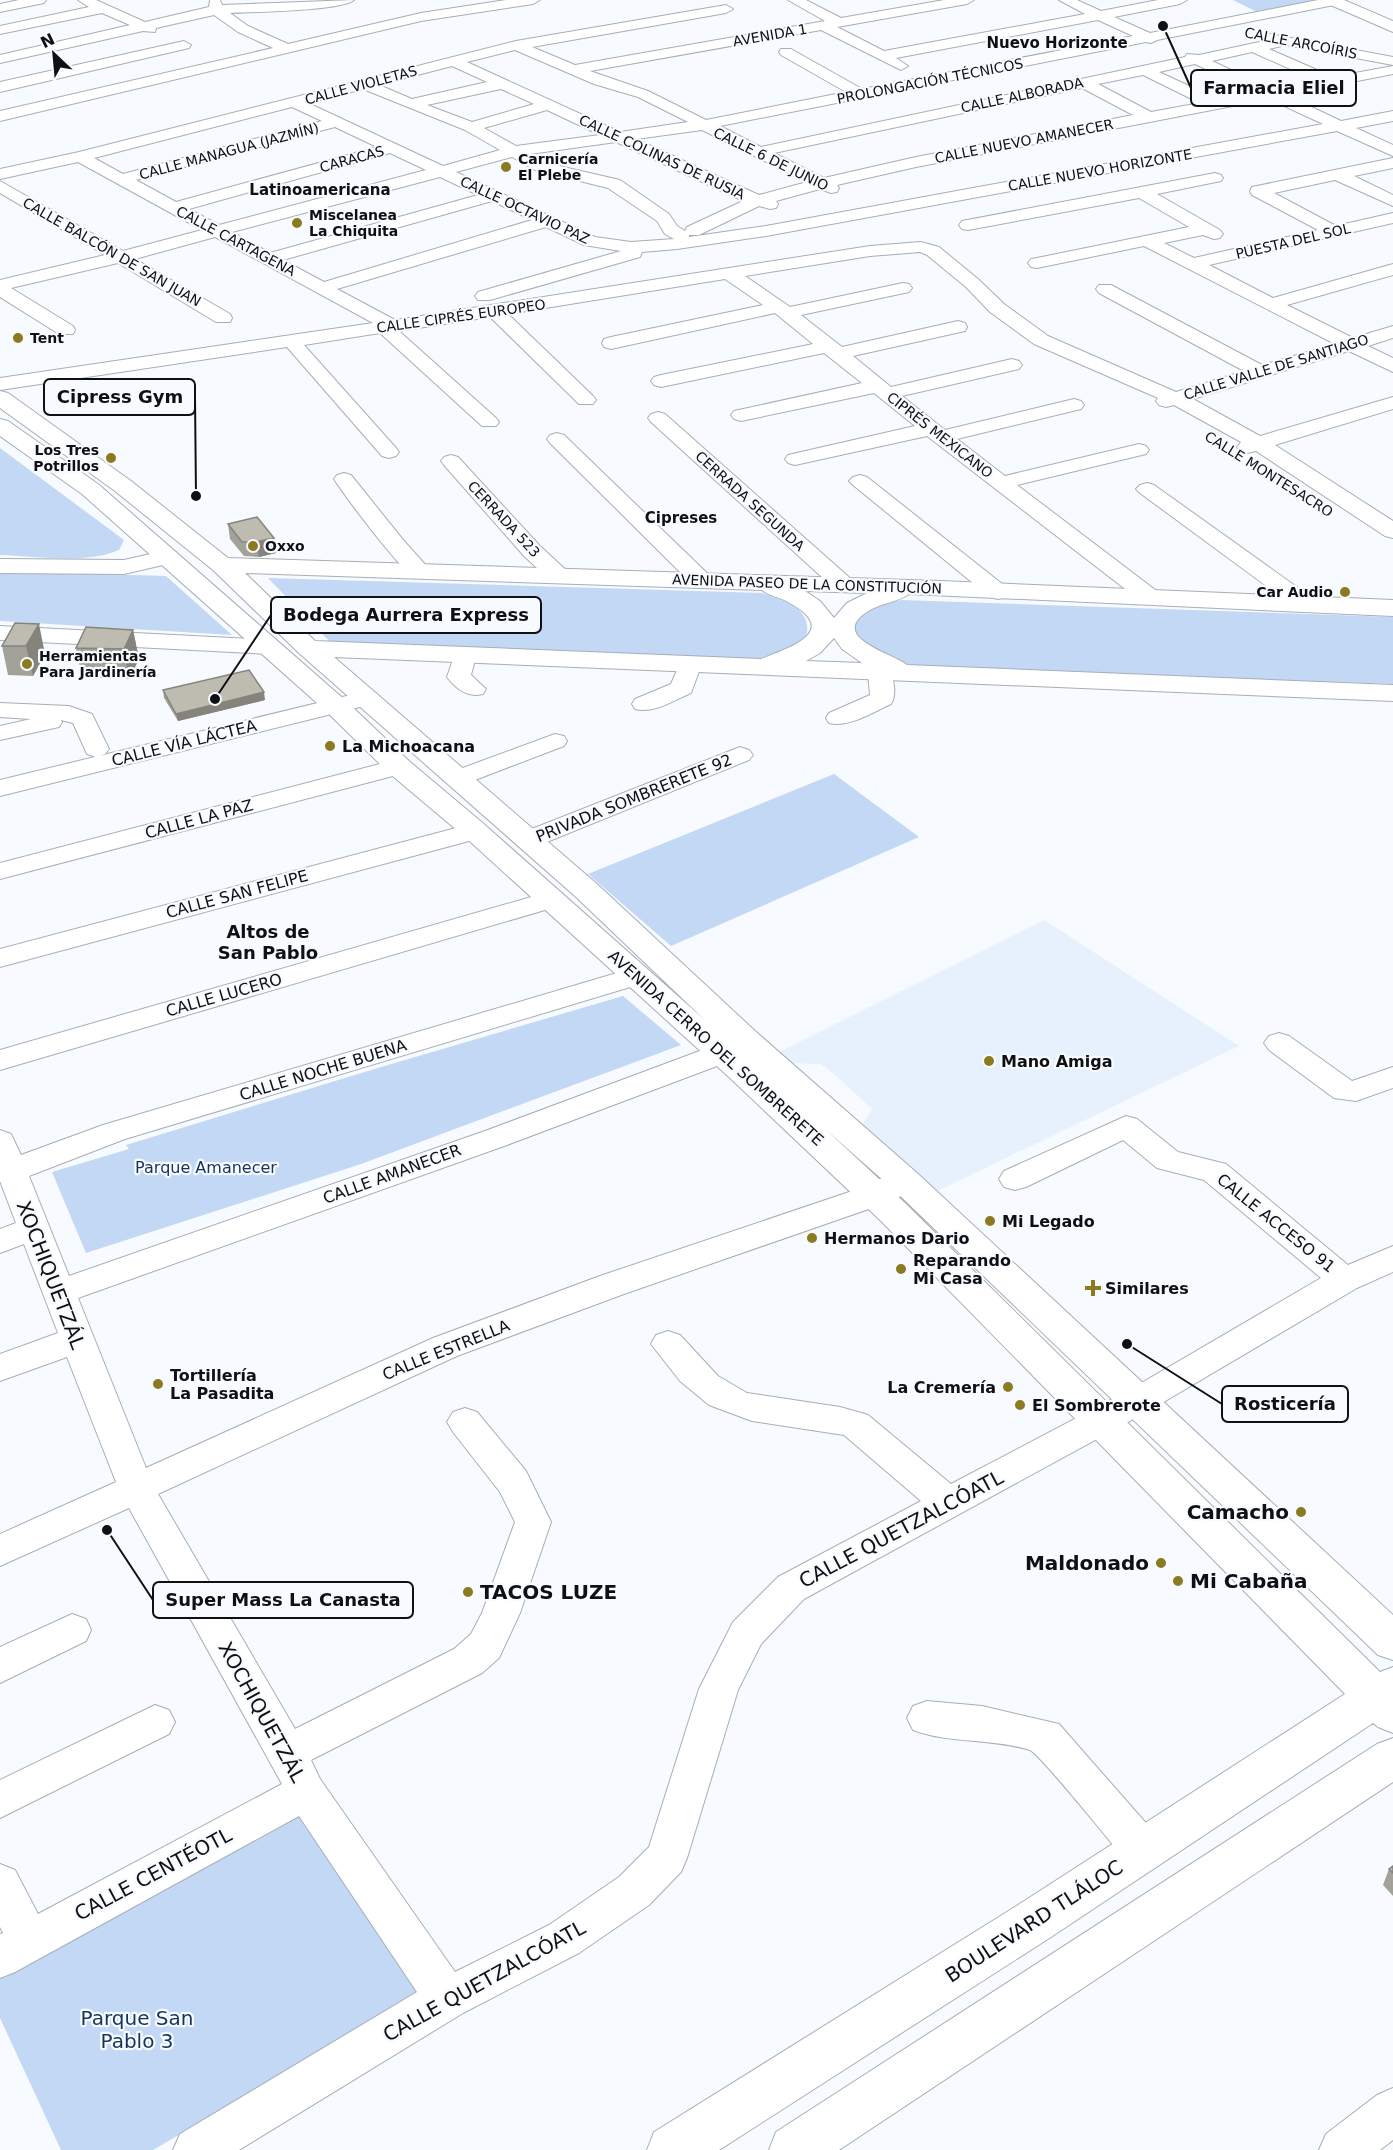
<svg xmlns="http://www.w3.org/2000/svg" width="1393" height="2150" font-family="'DejaVu Sans',sans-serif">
  <rect width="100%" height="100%" fill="#f7fafe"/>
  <path fill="#e7f1fe" d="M1044,920L1239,1046L923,1198L855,1136L872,1109L833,1073L821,1064L772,1063L767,1058Z"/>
  <path fill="#c2d8f5" d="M1233,0H1311L1314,1L1257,12Z
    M0,448L124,540L119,550C83,565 38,556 0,555Z
    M0,571L166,576L232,635L0,621Z
    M268,578L762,593C781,600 811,607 807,633C806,638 803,646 799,649C789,655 765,659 753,662L332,644Z
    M901,600L1393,617V684L926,668L902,663L860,641L852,628C861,607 880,605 901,600Z
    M834,774L919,837L671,946L588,874Z
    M623,996L681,1045L361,1164L86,1253L52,1172L129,1149L126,1145L381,1067Z
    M298,1815L421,1993L153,2150H61L0,2018V1977Z"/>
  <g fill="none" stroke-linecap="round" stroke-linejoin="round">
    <g stroke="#a7aeb7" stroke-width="2">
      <path id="street" d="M19,0H46L44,3L0,12V4Z
        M78,0H96L145,22L209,7L210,0H220L222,5L354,0C342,11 251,12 230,13L248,26L288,44L421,13L506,0H540L533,4L421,21L0,121V111L273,48L238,32L214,15L156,28L155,32L143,31L0,63V55L130,25L102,13L0,34V26L89,7Z
        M788,0H806L841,18L944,0H974L967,4L837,27L884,51L1085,14L1059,0H1077L1101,11L1158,0H1187L1180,4L1114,17L1150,33L1318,0L1341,1L1334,5L1157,40L1151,43L1146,42L720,126L761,147L1185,57L1187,54L1199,55L1264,41L1258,37L1265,33L1393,57V65L1286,45L1269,49L1333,77L1393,66V74L1286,95L1341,121L1393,111V121L1356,128L1393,145V156L1337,131L766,236L677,249L642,252L640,257L490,300H478L475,296L478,292L621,251L584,245L546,227L337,289L395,320L870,246L921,242L939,247L978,279L1004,304L1048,336L1176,392L1244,371L1099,293L1096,289L1099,285H1111L1262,365L1335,344L1144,246L1037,268L1031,267L1028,263L1031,259L1037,258L1189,227L1139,198L968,230L962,229L959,225L962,221L1215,173L1221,175L1223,178L1221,181L1157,194L1220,230L1223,234L1220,238L1214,239L1203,235L1164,243L1194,258L1318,230L1252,195L1250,191L1252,187L1393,158V168L1354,176L1393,195V206L1335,180L1274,193L1336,226L1393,213V223L1209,265L1273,298L1393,264V275L1287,305L1353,338L1393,326V338L1368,346L1393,358V372L1349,351L1193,399L1260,436L1393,397V409L1275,445L1393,521V538L1385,536L1256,451L1247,453L1240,451L1237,447L1241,442L1174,405L1166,407L1159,405L1156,401L1158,398L1034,344L990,312L966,287L927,255L920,252L870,256L745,276L790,307L903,283L909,284L912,288L909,292L801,315L842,347L958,321L965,323L967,327L965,331L853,356L891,387L1012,359L1019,361L1022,365L1019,369L902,396L945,430L1074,399L1081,401L1084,405L1081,409L957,439L1005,476L1139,444L1146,446L1149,450L1146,454L1017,485L1158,592L1161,597L1158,602L1150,604L1142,602L927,436L795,465L788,463L785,459L788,455L915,426L874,393L741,421L734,419L731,415L734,411L862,383L824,353L661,387L654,385L651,381L654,377L661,375L813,344L775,313L611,349L604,347L602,343L604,339L611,337L763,305L725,279L508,314L593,396L596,400L593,404H579L490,317L399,331L496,418L499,422L496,426H482L380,333L304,345L396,448L399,452L396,456L389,458L382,456L287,347L0,390V378L373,323L215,237L135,259L230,314L232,318L230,322H216L118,263L11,288L73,326L75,330L73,334H59L0,297V280L105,255L0,193V181L123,251L202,230L78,162L0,179V169L79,152L516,41L726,5L733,9L726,13L532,47L575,65L825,21ZM1098,20L1133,36L862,89L791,49H781L779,52L781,55L846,92L706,120L648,91L590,71L821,30L901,70L908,66L896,58ZM515,50L594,84L638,97L688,122L620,132L467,62ZM1252,52L1315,80L1272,89L1212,61ZM1195,64L1255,92L1217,99L1159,72ZM452,66L487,82L412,99L379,85ZM1143,75L1200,103L1151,112L1098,84ZM1082,88L1133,115L916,157L824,178L774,153ZM363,89L465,130L500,150L443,166L308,103ZM501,89L534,104L472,122L427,105ZM1269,99L1323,124L766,226L689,237V235H699L759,206L770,209L776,208L778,204L776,201L820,189L831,193L837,192L839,188L837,185L916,167ZM292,107L322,121L123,174L94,158ZM547,110L600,135L516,146L484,128ZM335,127L377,147L176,202L136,180ZM702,130L807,182L759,195L636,139ZM616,142L743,201L687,227L685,231L677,226L669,214L620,180L546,163L530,154ZM390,153L426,170L219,225L189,209ZM512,157L535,170L608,188L657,221L665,234L674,239L631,242L595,237L456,172ZM440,177L478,195L270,253L232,232ZM492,201L532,220L324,282L283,260Z
        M184,41L191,45L189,48L0,92V82Z
        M658,412L665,414L851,579L854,584L851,589L843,591L835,589L651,422L648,418L651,414Z
        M557,433L564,435L710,576L713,581L710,586L702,588L694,586L550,443L547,439L550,435Z
        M451,455L458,457L540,546L567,571L570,576L567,581L559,583L551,581L524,556L444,465L441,461L444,457Z
        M344,473L351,475L404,541L430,570L427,575C422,576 418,577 413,575C399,569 345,496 334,479L337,475Z
        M860,475L867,477L1006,587L1009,592L1006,597L998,599L990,597L853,485L849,481L853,477Z
        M1147,483L1154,485L1315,600L1318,605L1315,610L1307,612L1299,610L1140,493L1136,489L1140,485Z
        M168,550L176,552L179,557L176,562L124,574L0,573V559L124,560Z
        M0,626L269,640L277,642L281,647L277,652L269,654L0,640Z
        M464,649L472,651L476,656L471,675L486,689L483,694C468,698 456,689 447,677L456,651Z
        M689,659L697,661L701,666L691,693C674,700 654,714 635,709L632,704L635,699L671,684L681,661Z
        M880,666L888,668C894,676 897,696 891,704C873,712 849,728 829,723L826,718L829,713L870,695L868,673L872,668Z
        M367,691L376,693L379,698L376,703L0,796V780Z
        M0,703L69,706L92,714L109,749L105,754L96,757L87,754L73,723L61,720L62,722L59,727L0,740V726L31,719L0,717Z
        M555,734L564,736L567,741L564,746L467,783L458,786L449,783L445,778L449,773Z
        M740,747L749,750L753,755L749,760L537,846L528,848L519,846L515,840L519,834Z
        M399,759L408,762L412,767L408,772L0,879V863Z
        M475,823L484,825L488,831L484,837L0,967V949Z
        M552,891L562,893L566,899L562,905L0,1070V1050Z
        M637,967L647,970L651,976L647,982L125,1139L29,1176L69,1276L485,1131L713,1046L723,1043L733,1046L738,1053L733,1060L507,1145L78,1298L146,1468L433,1338L600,1276L864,1187C881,1179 897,1168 916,1173L921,1181L916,1189L886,1203L624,1294L457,1356L158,1494L295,1729L454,1649L471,1634L482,1613L515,1522L500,1492L453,1432L447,1422L453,1412L465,1408L477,1412L526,1471L551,1522L520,1613L499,1658L482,1673L311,1760L320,1779L455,1972L549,1925L619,1877L649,1847L699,1689L733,1622L778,1577L921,1501L844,1435L752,1421L709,1405L680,1381L651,1344L656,1335L668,1331L680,1335L718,1376L747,1393L840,1407L868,1415L951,1484L1126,1392L1321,1278L1204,1180L1157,1168L1123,1140L1026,1187L1015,1190L1004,1187L999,1179L1004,1171L1126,1116L1137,1119L1178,1152L1226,1164L1348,1265L1393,1246V1272L1357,1288L1150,1410L804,1599L761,1644L738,1690L687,1858L681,1872L649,1905L579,1953L463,2013L239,2150H173L180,2134L417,1992L299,1816L15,1972L0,1978V1934L3,1933L0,1927V1864L15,1870L38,1914L282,1784L129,1508L0,1566V1534L116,1482L67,1357L0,1381V1354L58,1333L24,1244L0,1253V1229L16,1223L0,1181V1130L11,1134L21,1155L103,1125Z
        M1279,1033L1289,1036L1352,1081L1393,1067V1088L1356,1101L1334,1098L1269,1050L1264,1043L1269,1036Z
        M72,1614L86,1619L91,1630L86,1641L0,1683V1647Z
        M927,1701L982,1706L1059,1724L1159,1838L1165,1851L1159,1864L1144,1870L1129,1864C1116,1849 1040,1754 1030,1750C992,1738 950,1744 913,1730L907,1718L913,1706Z
        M155,1705L169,1710L175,1722L169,1734L0,1818V1780Z
        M1393,2088V2140L1380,2150H1319L1326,2134L1377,2095Z"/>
    </g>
    <g stroke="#a7aeb7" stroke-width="2">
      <path id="secondary" d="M1323,0H1344L1393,21V32L1326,3Z
        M0,391L8,393L131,481L228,558L941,581L1393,600V616L909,594C898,602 882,603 870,610C824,637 895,654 907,665L1393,685V701L334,657L598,885L755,1031L917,1173L1393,1615V1660L1378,1655L893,1189L824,1128L905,1203L1380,1672L1393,1667V1733L1378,1727L1373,1723L1051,1937L719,2150H647L654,2132L1018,1905L1345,1694L881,1221L730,1078L465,837L389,773L327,712L82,494L0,436V419L8,421L98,484L345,700L409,761L485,825L706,1021L576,897L299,653L213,570L115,491L0,408ZM245,573L762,590C769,596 779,597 788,602C842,631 791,647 761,659L315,641ZM805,591L867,593L847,603L834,618L820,601ZM834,638L842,649L862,663L806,661L820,653Z
        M1393,1738V1782L839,2150H769L776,2132L1377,1744Z"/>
    </g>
    <use href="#street" fill="#fff" fill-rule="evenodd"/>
    <use href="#secondary" fill="#fff" fill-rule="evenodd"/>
  </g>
  <path fill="#a3a298" d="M228,524L274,538L276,553L259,557L244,556L230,539Z
    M15,623L45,654L33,676L8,675L2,646Z
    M133,630L139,659L129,679L82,677L76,648Z
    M163,690L265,700L178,721L164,698Z
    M1393,1866V1896L1383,1885L1389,1869Z"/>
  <path fill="#85847c" d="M274,538L276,553L259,557L256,542Z
    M39,624L45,654L33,676L26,646Z
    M133,630L139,659L129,679L124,649Z
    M264,692L265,700L178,721L176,714Z"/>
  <path fill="#bebcb1" stroke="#85847c" stroke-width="1.5" d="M257,517L274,538L256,542H242L228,524Z
    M15,623L39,624L26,646H2Z
    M86,627L133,630L124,649L76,648Z
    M249,670L264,692L176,714L163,690Z
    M1393,1866V1873L1389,1869Z"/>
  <g fill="#8b7a20" stroke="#f7fafe" stroke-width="2">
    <circle cx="506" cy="167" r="6"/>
    <circle cx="297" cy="223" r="6"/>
    <circle cx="18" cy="338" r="6"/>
    <circle cx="111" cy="458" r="6"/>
    <circle cx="253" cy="546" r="6"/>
    <circle cx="1345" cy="592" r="6"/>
    <circle cx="27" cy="664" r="6"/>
    <circle cx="330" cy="746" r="6"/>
    <circle cx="989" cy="1061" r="6"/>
    <circle cx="990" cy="1221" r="6"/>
    <circle cx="812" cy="1238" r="6"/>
    <circle cx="901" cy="1269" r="6"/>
    <path d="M1090 1279h6v6h6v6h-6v6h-6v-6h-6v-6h6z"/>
    <circle cx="158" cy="1384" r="6"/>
    <circle cx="1008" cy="1387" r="6"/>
    <circle cx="1020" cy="1405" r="6"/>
    <circle cx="1301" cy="1512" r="6"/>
    <circle cx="1161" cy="1563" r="6"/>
    <circle cx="1178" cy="1581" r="6"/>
    <circle cx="468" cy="1592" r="6"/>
  </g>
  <g text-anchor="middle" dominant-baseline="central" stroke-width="4.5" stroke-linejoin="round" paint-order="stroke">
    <g font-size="14" fill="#0e1013" stroke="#f7fafe">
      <text transform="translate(770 35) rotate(-10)">AVENIDA 1</text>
      <text transform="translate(1301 43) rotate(11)">CALLE ARCOÍRIS</text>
      <text transform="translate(930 81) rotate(-11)">PROLONGACIÓN TÉCNICOS</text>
      <text transform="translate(361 85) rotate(-15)">CALLE VIOLETAS</text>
      <text transform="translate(1022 95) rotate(-12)">CALLE ALBORADA</text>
      <text transform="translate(1024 141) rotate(-11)">CALLE NUEVO AMANECER</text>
      <text transform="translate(229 151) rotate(-15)">CALLE MANAGUA (JAZMÍN)</text>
      <text transform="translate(662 157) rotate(25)">CALLE COLINAS DE RUSIA</text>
      <text transform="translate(352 159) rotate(-15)">CARACAS</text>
      <text transform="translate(771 159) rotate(26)">CALLE 6 DE JUNIO</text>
      <text transform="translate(1100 170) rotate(-10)">CALLE NUEVO HORIZONTE</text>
      <text transform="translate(525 210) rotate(25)">CALLE OCTAVIO PAZ</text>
      <text transform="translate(236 241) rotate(28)">CALLE CARTAGENA</text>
      <text transform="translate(1293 241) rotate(-13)">PUESTA DEL SOL</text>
      <text transform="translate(112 252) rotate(30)">CALLE BALCÓN DE SAN JUAN</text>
      <text transform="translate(461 316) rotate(-8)">CALLE CIPRÉS EUROPEO</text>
      <text transform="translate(1276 367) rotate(-17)">CALLE VALLE DE SANTIAGO</text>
      <text transform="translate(940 435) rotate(38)">CIPRÉS MEXICANO</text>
      <text transform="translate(1269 474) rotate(32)">CALLE MONTESACRO</text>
      <text transform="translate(750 501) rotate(42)">CERRADA SEGUNDA</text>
      <text transform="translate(504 519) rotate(47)">CERRADA 523</text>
      <text transform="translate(807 584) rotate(2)">AVENIDA PASEO DE LA CONSTITUCIÓN</text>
    </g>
    <g font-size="14" font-weight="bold" fill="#0e1013" stroke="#f7fafe" text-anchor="start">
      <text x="518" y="159">Carnicería<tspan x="518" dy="16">El Plebe</tspan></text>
      <text x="309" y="215">Miscelanea<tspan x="309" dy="16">La Chiquita</tspan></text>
      <text x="30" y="338">Tent</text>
      <text x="99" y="450" text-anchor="end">Los Tres<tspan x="99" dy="16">Potrillos</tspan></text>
      <text x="265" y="546">Oxxo</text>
      <text x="1333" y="592" text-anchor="end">Car Audio</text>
      <text x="39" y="656">Herramientas<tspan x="39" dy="16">Para Jardinería</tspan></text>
    </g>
    <g font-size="15" font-weight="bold" fill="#0e1013" stroke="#f7fafe">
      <text x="1057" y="43">Nuevo Horizonte</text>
      <text x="320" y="190">Latinoamericana</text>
      <text x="681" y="518">Cipreses</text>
    </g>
    <g font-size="16" fill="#0e1013" stroke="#f7fafe">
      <text transform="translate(184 743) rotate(-14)">CALLE VÍA LÁCTEA</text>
      <text transform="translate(634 798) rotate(-22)">PRIVADA SOMBRERETE 92</text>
      <text transform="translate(199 819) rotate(-15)">CALLE LA PAZ</text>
      <text transform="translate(237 894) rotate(-15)">CALLE SAN FELIPE</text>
      <text transform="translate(224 995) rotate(-16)">CALLE LUCERO</text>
      <text transform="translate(716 1048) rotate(42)">AVENIDA CERRO DEL SOMBRERETE</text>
      <text transform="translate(323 1070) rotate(-17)">CALLE NOCHE BUENA</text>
      <text transform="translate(392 1174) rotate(-20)">CALLE AMANECER</text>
      <text transform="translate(1276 1223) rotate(39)">CALLE ACCESO 91</text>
      <text transform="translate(446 1350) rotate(-22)">CALLE ESTRELLA</text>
    </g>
    <g font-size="16" font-weight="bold" fill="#0e1013" stroke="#f7fafe" text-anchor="start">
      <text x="342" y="746">La Michoacana</text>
      <text x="1001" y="1061">Mano Amiga</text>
      <text x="1002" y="1221">Mi Legado</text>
      <text x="824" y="1238">Hermanos Dario</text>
      <text x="913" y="1260">Reparando<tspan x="913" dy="18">Mi Casa</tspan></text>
      <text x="1105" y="1288">Similares</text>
      <text x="170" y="1375">Tortillería<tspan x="170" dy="18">La Pasadita</tspan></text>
      <text x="996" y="1387" text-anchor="end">La Cremería</text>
      <text x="1032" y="1405">El Sombrerote</text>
    </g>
    <g font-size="16" fill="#14345b" stroke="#f7fafe">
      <text x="206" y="1167">Parque Amanecer</text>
    </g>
    <g font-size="18" font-weight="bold" fill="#0e1013" stroke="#f7fafe">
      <text x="268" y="931">Altos de<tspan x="268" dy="21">San Pablo</tspan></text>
    </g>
    <g font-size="20" fill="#0e1013" stroke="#f7fafe">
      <text transform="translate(51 1275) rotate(69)">XOCHIQUETZÁL</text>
      <text transform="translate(901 1529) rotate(-28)">CALLE QUETZALCÓATL</text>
      <text transform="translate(262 1712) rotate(61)">XOCHIQUETZÁL</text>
      <text transform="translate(153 1874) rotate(-28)">CALLE CENTÉOTL</text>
      <text transform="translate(1034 1921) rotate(-33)">BOULEVARD TLÁLOC</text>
      <text transform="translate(484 1981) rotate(-29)">CALLE QUETZALCÓATL</text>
    </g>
    <g font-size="20" font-weight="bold" fill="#0e1013" stroke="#f7fafe" text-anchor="end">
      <text x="1289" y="1512">Camacho</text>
      <text x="1149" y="1563">Maldonado</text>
      <text x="1190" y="1581" text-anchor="start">Mi Cabaña</text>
      <text x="480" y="1592" text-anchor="start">TACOS LUZE</text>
    </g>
    <g font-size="20" fill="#14345b" stroke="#f7fafe">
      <text x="137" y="2018">Parque San<tspan x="137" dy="23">Pablo 3</tspan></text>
    </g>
  </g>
  <path fill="none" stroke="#0e1013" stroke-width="2" d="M1163 26L1191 88M196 496L195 397M215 699L271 615M1127 1344L1222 1404M107 1530L153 1600"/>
  <g fill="#0e1013" stroke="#f7fafe" stroke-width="2">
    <circle cx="1163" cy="26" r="6"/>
    <circle cx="196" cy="496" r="6"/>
    <circle cx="215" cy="699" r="6"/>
    <circle cx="1127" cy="1344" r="6"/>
    <circle cx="107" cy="1530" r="6"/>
  </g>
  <g fill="#f7fafe" stroke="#0e1013" stroke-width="2">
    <rect x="1191" y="70" width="165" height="36" rx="6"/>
    <rect x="44" y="379" width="151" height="36" rx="6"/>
    <rect x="271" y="597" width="270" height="36" rx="6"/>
    <rect x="1222" y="1386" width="126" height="36" rx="6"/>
    <rect x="153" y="1582" width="260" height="36" rx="6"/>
  </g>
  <g font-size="18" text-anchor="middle" font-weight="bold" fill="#0e1013">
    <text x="1274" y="94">Farmacia Eliel</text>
    <text x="120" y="403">Cipress Gym</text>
    <text x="406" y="621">Bodega Aurrera Express</text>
    <text x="1285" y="1410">Rosticería</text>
    <text x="283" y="1606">Super Mass La Canasta</text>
  </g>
  <g transform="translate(54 54) rotate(334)" stroke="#f7fafe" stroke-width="4.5" paint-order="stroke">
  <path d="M0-4.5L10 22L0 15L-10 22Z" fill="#0e1013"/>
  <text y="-9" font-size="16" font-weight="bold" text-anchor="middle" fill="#0e1013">N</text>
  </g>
</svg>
